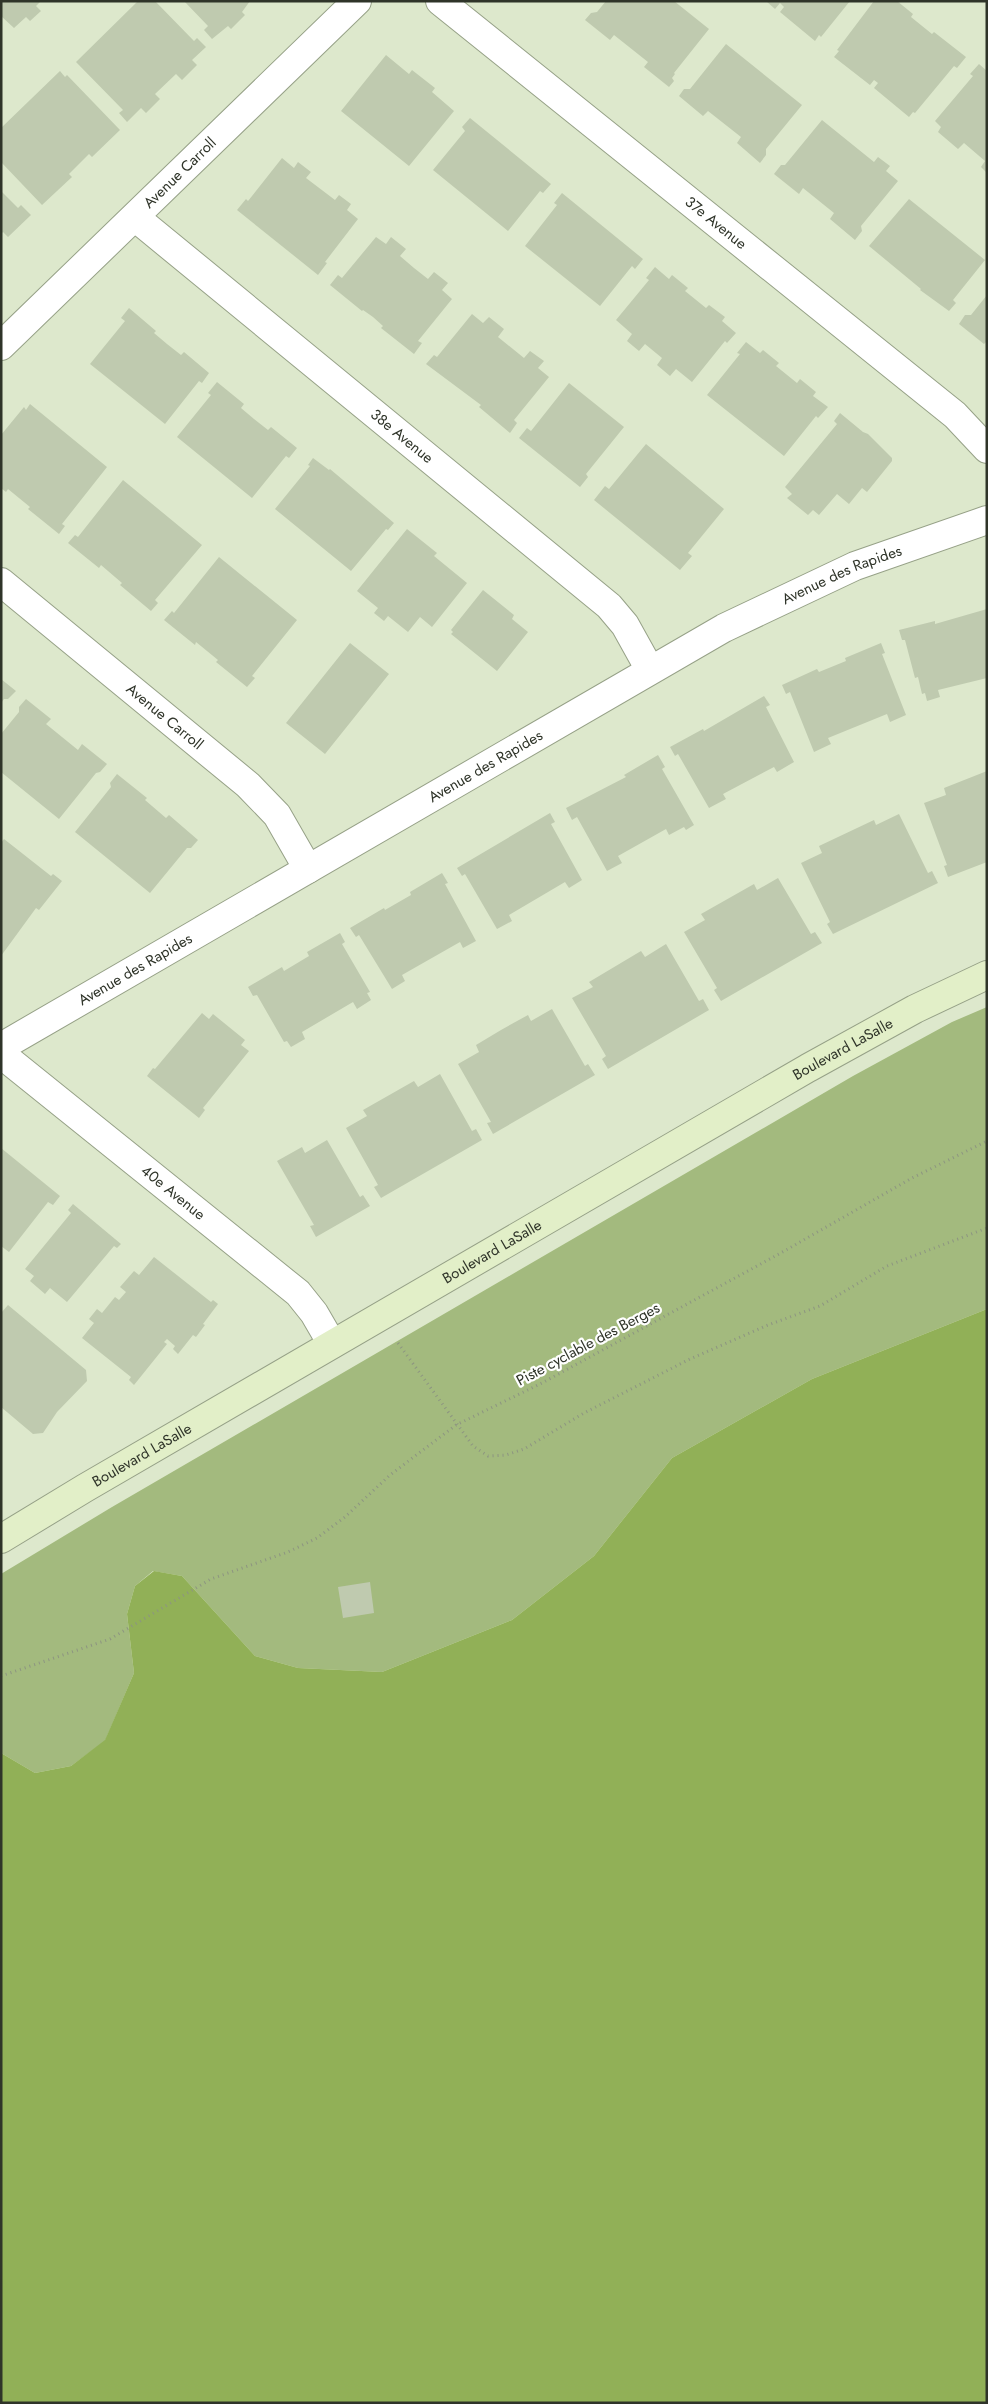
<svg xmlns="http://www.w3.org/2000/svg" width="988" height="2404" font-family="Jost,sans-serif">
  <rect width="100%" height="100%" fill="#dde8cc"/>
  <path fill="#a3ba7e" d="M987,1007V1309L812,1379L672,1458L594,1556L512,1620L382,1672L298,1668L255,1656L182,1576L153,1571L135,1586L127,1614L134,1673L105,1741L71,1766L35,1773L1,1753V1574L112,1507L853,1076L952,1022Z"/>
  <path fill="#91b057" d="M987,1309V2403H1V1753L35,1773L71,1766L105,1740L134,1673L127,1614L135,1586L154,1571L182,1576L255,1656L298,1668L382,1672L512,1620L594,1556L672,1458L812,1379Z"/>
  <path fill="#bfcaaf" d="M1,1H41L36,6L41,11L30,21L26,17L14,28L1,16Z
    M138,1H155L194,41L197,38L206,47L192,60L197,65L182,80L176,74L155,94L160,99L146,113L141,108L127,122L119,113L123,110L76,62Z
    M184,1H250L242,12L245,15L231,29L228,26L212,39L204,30L208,26Z
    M606,1H674L709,29L674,73L675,74L672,78L674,81L669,87L644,67L648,62L614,35L610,40L585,20L591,13L597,12Z
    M766,1H850L821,37L819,35L815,41L780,12L784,7L780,3L775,9Z
    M874,1H897L913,14L911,17L932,34L934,32L966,57L957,68L954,66L915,113L913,112L909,117L874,88L878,83L874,80L870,85L834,57L839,51L837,50Z
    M726,44L802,105L766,149V155L760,163L737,143L741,137L708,111L703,116L679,96L684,89H690Z
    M386,55L409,74L412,70L435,88L432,92L454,111L409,166L341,111Z
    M979,64L987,71V173L981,167L985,161L964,143L958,149L938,132L941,127L935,121L973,76L970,74Z
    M60,71L65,77L67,75L120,130L92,157L89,154L69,174L72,177L42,205L1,162V128Z
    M470,118L551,184L543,193L540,191L508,231L433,170L465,131L462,127Z
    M822,120L874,162L878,157L890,166L886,171L898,181L861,226L862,231L855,240L830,219L834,213L803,188L799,194L774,174L781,165H785Z
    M282,158L294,168L298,162L311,172L306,178L335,200L339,195L351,204L347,210L358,219L325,262L327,263L318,275L237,210L246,199L248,201Z
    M1,191L18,208L21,205L31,215L8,237L3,232L1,234Z
    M562,193L643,259L635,269L632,266L600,306L525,246L557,205L554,203Z
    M909,199L985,260L953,300L956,303L949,311L920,290L921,289L869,246Z
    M376,237L386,244L391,237L406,249L400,256L414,268L428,279L434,272L448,283L442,290L452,299L418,341L422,343L414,354L381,328L383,326L373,317L363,310L362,311L330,285L338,275L342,278Z
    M655,267L669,279L672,275L688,288L685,291L706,308L709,305L725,317L722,321L736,333L727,343L725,341L692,382L676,369L670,376L657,365L662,358L645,344L639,351L627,341L632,334L616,320L649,280L646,278Z
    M987,295V341L984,344L959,324L965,315H971Z
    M129,308L156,331L154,333L167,344L181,355L184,352L209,373L202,383L199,381L165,424L90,364L125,321L121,318Z
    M472,314L483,323L489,317L504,329L498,337L524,358L530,351L544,361L538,368L549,377L514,420L517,423L510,433L479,407L481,405L426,364L434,355L437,357Z
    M746,342L760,353L763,350L779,363L776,366L797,383L800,379L816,392L813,396L828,407L818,418L816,416L784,456L707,395L740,354L737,353Z
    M217,382L244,404L241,408L254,419L268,430L271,427L297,448L289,458L286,456L252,498L177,437L211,395L208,393Z
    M569,383L624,427L586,474L588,477L580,487L519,438L527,428L531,431Z
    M30,404L107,467L62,524L65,526L59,534L28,509L30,507L8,489L6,492L1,488V435L24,407L26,410Z
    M840,413L863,432L868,434L892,458V461L867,492L862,488L849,504L837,494L819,515L813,510L808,515L787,498L792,494L785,487L837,424L834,421Z
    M646,444L724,509L688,553L692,556L680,570L594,500L605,486L609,489Z
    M313,458L329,470L330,469L394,523L388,530L386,529L351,571L275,509L310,466L308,465Z
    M123,480L202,545L155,600L158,603L151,611L120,585L122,583L101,565L99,568L68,543L75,535L78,537Z
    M407,529L437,553L434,556L467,583L432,627L420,617L408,632L388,616L384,621L374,613L378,608L357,591Z
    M219,557L297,620L252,676L255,678L247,687L216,662L218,660L196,642L195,645L164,620L172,611L174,613Z
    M483,590L514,615L512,619L528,632L497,671L451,634L453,632L451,630Z
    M987,609V678L938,690L940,697L927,701L925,693L922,694L918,677L915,678L905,640H902L899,630L935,621V624Z
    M350,643L389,674L325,754L286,723Z
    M881,643L885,653L882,654L906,715L890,722L887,714L828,738L831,744L814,752L790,692L786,694L782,685L817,669L819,672L846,661L845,658Z
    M1,679L16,691L8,699H4L1,703Z
    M764,696L770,705L766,707L794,762L777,772L774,767L723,794L726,799L709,808L678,754L675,756L670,747L703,729L704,731Z
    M26,699L51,719L46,724L78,750L82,744L107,764L100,772L96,773L59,819L1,772V734L19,712V707Z
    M658,755L665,767L662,769L694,825L686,830L684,827L669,835L666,829L618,856L622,863L607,871L577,817L572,820L566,808L626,777L624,775Z
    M987,771V862L948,877L944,866L947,865L924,803L946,795L944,788Z
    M117,774L147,798L145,800L166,818L169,815L198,840L191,848H187L150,893L75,832L111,787L110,783Z
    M550,813L555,822L551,824L582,880L569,888L565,882L509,915L512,921L497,929L465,874L462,876L457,868Z
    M899,814L928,873L932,871L938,883L833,934L827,924L830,922L801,863L822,853L819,846L874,820L876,825Z
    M4,839L51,876L53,874L62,881L39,910L36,908L1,956V843Z
    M442,873L448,883L445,884L476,941L463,948L460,942L402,975L405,981L392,989L359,935L356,937L350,928L384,908L385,910L411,895L410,892Z
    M778,878L811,934L815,932L822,943L721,1001L714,990L717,988L684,932L705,920L701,914L754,884L757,890Z
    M340,933L345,942L342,944L370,992L367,993L371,1000L357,1009L353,1002L302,1032L305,1039L291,1047L287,1041L284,1042L257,995L253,996L248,987L282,967L284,971L309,956L307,952Z
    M666,944L699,1001L703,999L709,1010L608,1069L602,1059L606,1056L572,998L593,987L589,982L641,951L645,957Z
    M552,1009L585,1066L588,1064L595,1075L493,1134L487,1123L491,1122L458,1064L479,1052L476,1045L501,1030L528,1015L531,1021Z
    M202,1013L209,1019L213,1014L245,1040L241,1045L249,1051L203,1108L205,1110L199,1118L147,1076L153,1068L155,1069Z
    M440,1074L472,1131L476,1129L482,1140L381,1198L374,1187L378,1185L346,1128L367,1116L363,1110L414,1081L418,1087Z
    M327,1140L360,1197L363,1195L370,1206L316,1237L310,1226L314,1225L277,1161L302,1147L305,1153Z
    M1,1148L60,1196L53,1205L48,1202L9,1252L1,1246Z
    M73,1204L121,1244L117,1248L114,1246L67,1302L50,1288L45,1294L30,1281L34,1276L25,1269L71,1213L68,1210Z
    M154,1257L211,1302L213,1300L218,1304L203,1324L205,1325L196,1337L193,1335L178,1354L173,1349L175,1346L167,1339L164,1342L167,1344L134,1385L129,1380L131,1377L82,1338L94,1323L89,1319L97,1309L102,1313L115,1297L119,1300L126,1292L120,1287L134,1271L139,1275Z
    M8,1305L86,1370L87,1381L57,1412L43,1433L33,1434L1,1407V1313Z
    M370,1582L374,1613L343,1618L338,1587Z"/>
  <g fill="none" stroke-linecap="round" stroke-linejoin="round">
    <g stroke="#96a187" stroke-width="30">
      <g id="street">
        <path id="s1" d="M440,1L955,415L987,449"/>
        <path id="s2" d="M136,218L609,606L625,625L650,670"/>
        <path id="s3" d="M1,346L357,1"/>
        <path id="s4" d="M1,582L248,785L277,815L308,869"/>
        <path id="s5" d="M1,1047L724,628L855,566L987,520"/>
        <path id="s6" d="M1,1054L298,1293L314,1313L332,1344"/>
      </g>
    </g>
    <g stroke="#96a187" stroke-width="30">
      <g id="secondary">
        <path id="s7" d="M1,1539L85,1488L808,1068L915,1009L987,975"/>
      </g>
    </g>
    <path stroke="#8d9581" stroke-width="3" stroke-dasharray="1 4" stroke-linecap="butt" d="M398,1343L473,1446L488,1456L506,1455L524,1449L584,1413L690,1359L768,1325L820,1306L887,1266L987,1228
      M1,1676L110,1639L211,1579L288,1552L317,1538L345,1517L390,1475L456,1425L542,1383L779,1254L912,1178L987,1141"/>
    <use href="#street" stroke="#fff" stroke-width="28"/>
    <use href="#secondary" stroke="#e2efc8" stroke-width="28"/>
  </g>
  <g text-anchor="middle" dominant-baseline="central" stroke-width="4.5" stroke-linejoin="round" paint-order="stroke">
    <g font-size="15" fill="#2f3429" stroke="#fff">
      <text stroke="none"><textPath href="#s3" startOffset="249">Avenue Carroll</textPath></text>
      <text stroke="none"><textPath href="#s1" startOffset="354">37e Avenue</textPath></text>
      <text stroke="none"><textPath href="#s2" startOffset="344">38e Avenue</textPath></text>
      <text stroke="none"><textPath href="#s5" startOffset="965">Avenue des Rapides</textPath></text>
      <text stroke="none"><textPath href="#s4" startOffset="212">Avenue Carroll</textPath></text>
      <text stroke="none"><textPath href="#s5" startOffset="560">Avenue des Rapides</textPath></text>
      <text stroke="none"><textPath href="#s5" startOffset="155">Avenue des Rapides</textPath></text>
      <text stroke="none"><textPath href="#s7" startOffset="974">Boulevard LaSalle</textPath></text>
      <text stroke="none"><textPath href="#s6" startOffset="221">40e Avenue</textPath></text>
      <text stroke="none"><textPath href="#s7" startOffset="569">Boulevard LaSalle</textPath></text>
      <text transform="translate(588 1344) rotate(-28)">Piste cyclable des Berges</text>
      <text stroke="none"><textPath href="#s7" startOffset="164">Boulevard LaSalle</textPath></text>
    </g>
  </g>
  <rect width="988" height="2404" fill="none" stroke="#2f3429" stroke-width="5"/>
</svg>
